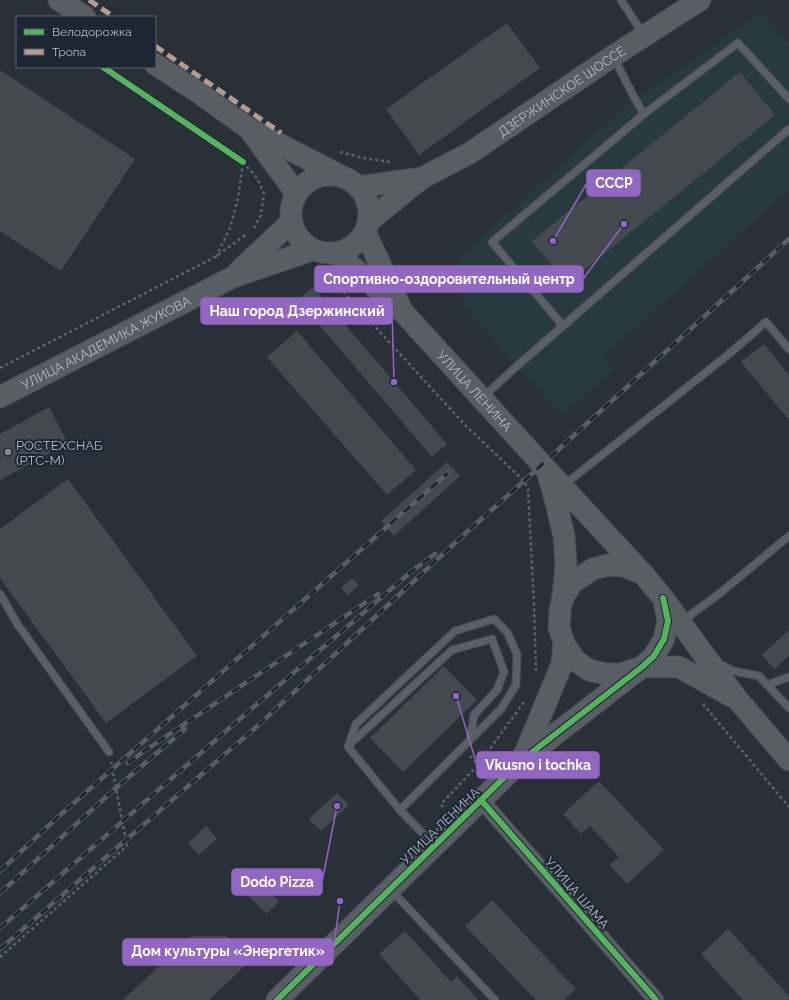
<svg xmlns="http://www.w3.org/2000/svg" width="789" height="1000" font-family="Raleway,sans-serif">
  <rect width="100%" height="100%" fill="#2a3038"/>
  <path fill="#273a3e" d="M761,12L789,43V190L603,358L615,371L562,416L463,306L459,258L625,106Z"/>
  <path fill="#444950" d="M507,23L540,68L419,155L386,109Z
    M0,70L135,159L61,271L0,231Z
    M740,72L775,115L567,284L532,241Z
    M313,287L447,444L432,457L298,300Z
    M297,331L416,470L387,495L267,357Z
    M764,344L789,375V420L741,362Z
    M49,407L68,443L0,480V434Z
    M447,462L460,476L394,536L381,521Z
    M68,479L197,656L106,723L0,578V529Z
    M352,578L359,585L348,595L341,588Z
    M789,630V656L774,669L762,655Z
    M444,666L477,700L403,772L370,738Z
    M599,781L664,850L627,884L610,865L619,857L590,826L581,834L563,814Z
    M337,793L349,805L321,831L309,819Z
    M206,826L217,838L199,855L188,843Z
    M244,867L279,901L267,914L232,880Z
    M492,900L576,989L565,999L566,1000H536L465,926Z
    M728,929L789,996V1000H743L701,954Z
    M405,931L451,982L457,976L478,1000H420L379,954Z
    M191,936H226L253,958L209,1000H123Z"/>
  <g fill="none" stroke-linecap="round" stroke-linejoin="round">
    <g stroke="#484c53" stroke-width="9">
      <path id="lane" d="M621,0L643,34
        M614,58L635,99L644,114
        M563,326L492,242L644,114L738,43L789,99
        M483,397L517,366L789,129
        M564,485L729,354L766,322L789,349
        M0,594L18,625L109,752
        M682,621L719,594L789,536
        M719,664L733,671L759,676L789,708
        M767,685L789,677
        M349,745L452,650L492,639L504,672L497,690L474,715L470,740
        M400,810L501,709L516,685L517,654L507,632L494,619L455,631L356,724L348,747L400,810L434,845
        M391,890L495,1000"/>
    </g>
    <g stroke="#484c53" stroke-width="17">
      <path id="street" d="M481,800L656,1000"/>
    </g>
    <g stroke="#484c53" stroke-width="23">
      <g id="secondary">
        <path d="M59,0L85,17"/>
        <path d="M155,64L199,93L248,128L339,175"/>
        <path d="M252,133L296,193"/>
        <circle cx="330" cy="214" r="39"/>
        <path d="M358,187L422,178"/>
        <path id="s1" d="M369,221L422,178L470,153L613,56L700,0"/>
        <path d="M365,232L399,304"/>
        <path id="s2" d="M337,253L402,311L547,470L644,575L663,598L704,655L738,700L789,760"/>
        <path d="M239,271L291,222"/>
        <path id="s3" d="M0,397L233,277L312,250"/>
        <path d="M563,597L573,582L593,569L609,565L624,566L643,574"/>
        <path d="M564,644L575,660L589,670L606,674H621L642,667H679L731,696"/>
        <path d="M523,758L562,664L564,644L559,627L560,610L563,597L566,564L564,536L556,502L548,474"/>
        <path d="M277,1000L522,760L642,667L654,656L664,639L668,621L664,601"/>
      </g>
    </g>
    <path stroke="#5d636a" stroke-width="2.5" stroke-dasharray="3 3" stroke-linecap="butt" d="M340,152L363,158L390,162
      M243,162L257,178L264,193L261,215L253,230
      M216,257L230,228L238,198L243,163
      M316,270L327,274L465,425L524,481L528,489L534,604L536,673
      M0,368L215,257L247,234
      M703,704L789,807
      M470,756L478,765
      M443,807L441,804L478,765L524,702
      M0,957L127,846L111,762"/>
    <use href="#lane" stroke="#5a5e66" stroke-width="7"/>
    <use href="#street" stroke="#5a5e66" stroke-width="15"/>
    <use href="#secondary" stroke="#595d64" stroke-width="21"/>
    <g stroke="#595d64" stroke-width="4.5">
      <path id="rail" d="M408,574L435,554
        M128,763L143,752L378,594
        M0,871L58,817L448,473
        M0,893L116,788L185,729
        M0,928L249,711L412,571
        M0,949L254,729L468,531L524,481L789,239"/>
    </g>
    <use href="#rail" stroke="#1d2633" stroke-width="3" stroke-dasharray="9" stroke-linecap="butt"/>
    <path stroke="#b69a8f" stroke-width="5" stroke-dasharray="10 5" stroke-linecap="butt" d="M89,0L114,17
      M155,46L281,133"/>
    <g stroke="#1d2633" stroke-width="8">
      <path id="cycleway" d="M103,67L243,162
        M481,800L656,1000
        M277,1000L522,760L642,667L654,656L664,639L668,621L663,598"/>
    </g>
    <use href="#cycleway" stroke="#56b35d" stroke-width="6"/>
  </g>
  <circle fill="#848b96" stroke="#1d2633" stroke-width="1.5" cx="8" cy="452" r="4"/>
  <g text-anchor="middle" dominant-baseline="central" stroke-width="4" stroke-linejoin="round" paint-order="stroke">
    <g font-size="13" fill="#b4bcc9" stroke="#1d2633">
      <text stroke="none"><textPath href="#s1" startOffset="233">ДЗЕРЖИНСКОЕ ШОССЕ</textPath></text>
      <text stroke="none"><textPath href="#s3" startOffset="119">УЛИЦА АКАДЕМИКА ЖУКОВА</textPath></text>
      <text stroke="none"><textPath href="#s2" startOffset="195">УЛИЦА ЛЕНИНА</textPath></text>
      <text transform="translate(440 826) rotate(-44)">УЛИЦА ЛЕНИНА</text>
      <text transform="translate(577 893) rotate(49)">УЛИЦА ШАМА</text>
    </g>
    <g font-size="13" fill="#b4bcc9" stroke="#1d2633" text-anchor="start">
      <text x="16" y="445">РОСТЕХСНАБ<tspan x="16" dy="15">(РТС-М)</tspan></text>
    </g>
  </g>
  <path fill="none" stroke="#9266c3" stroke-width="1.5" d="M553 241L587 183M624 224L583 279M394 382L392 311M456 696L477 765M337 806L322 882M340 901L333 952"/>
  <g fill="#9266c3" stroke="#1d2633" stroke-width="1.5">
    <circle cx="553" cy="241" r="4"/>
    <circle cx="624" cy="224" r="4"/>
    <circle cx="394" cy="382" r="4"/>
    <circle cx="456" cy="696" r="4"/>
    <circle cx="337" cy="806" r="4"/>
    <circle cx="340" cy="901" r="4"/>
  </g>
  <g fill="#9266c3" stroke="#9266c3" stroke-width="1.5">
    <rect x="587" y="170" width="53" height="26" rx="4"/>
    <rect x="315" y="266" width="268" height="26" rx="4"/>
    <rect x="201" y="298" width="191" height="26" rx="4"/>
    <rect x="477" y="752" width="122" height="26" rx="4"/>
    <rect x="232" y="869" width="90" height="26" rx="4"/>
    <rect x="123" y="939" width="210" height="26" rx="4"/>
  </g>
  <g font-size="14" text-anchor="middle" font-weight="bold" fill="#fff">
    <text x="614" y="188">СССР</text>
    <text x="449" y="284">Спортивно-оздоровительный центр</text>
    <text x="297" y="316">Наш город Дзержинский</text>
    <text x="538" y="770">Vkusno i tochka</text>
    <text x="277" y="887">Dodo Pizza</text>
    <text x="228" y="956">Дом культуры «Энергетик»</text>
  </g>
  <rect x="16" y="16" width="140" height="52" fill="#1d2633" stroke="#59626f"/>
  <rect x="24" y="29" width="20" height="6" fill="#56b35d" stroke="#59626f"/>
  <text x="52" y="36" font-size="12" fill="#b4bcc9">Велодорожка</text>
  <rect x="24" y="49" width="20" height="6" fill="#b69a8f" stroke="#59626f"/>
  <text x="52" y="56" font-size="12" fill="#b4bcc9">Тропа</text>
</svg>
